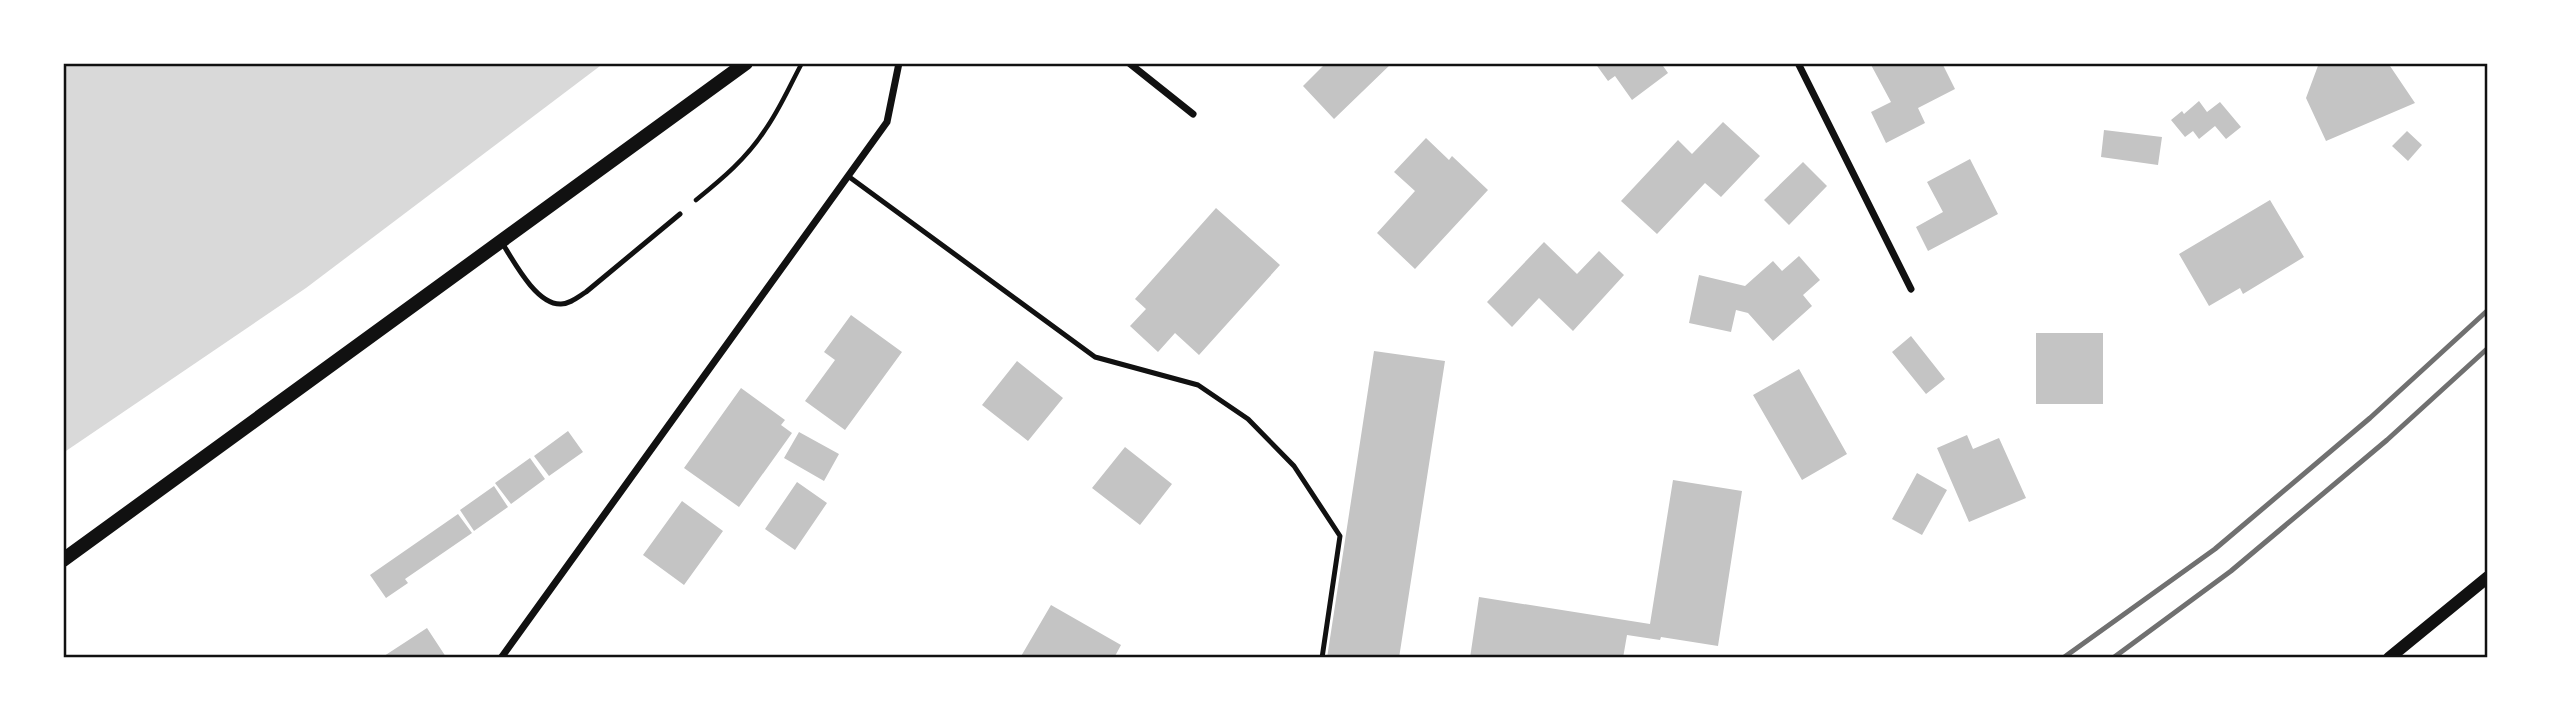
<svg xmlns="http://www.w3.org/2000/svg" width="2551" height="721" font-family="'Fira Sans Condensed',sans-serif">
  <rect width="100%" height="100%" fill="#fff"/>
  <path fill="#d9d9d9" d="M63,63H604L306,288L63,453Z"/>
  <path fill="#c4c4c4" d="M1326,63H1392L1334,119L1303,86Z
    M1595,63H1661L1668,73L1632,100L1615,76L1608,81Z
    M1870,63H1921L1923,66L1928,63H1942L1955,89L1918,108L1925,123L1886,143L1871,112L1891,102Z
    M2319,63H2388L2415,103L2326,141L2306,98Z
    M2199,101L2207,112L2220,102L2241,127L2226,139L2215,126L2199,139L2193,131L2185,137L2171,120L2182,111L2184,114Z
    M1723,122L1760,156L1721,197L1705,183L1657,234L1621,201L1678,140L1692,154Z
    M2104,130L2162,137L2158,165L2101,157Z
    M2407,131L2422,145L2408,161L2392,146Z
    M1426,138L1449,160L1452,156L1488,190L1415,269L1377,233L1415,191L1394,172Z
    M1970,159L1998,214L1928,251L1916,227L1943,212L1927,182Z
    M1803,162L1827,186L1789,225L1764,200Z
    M2270,200L2304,257L2243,294L2240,288L2209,306L2179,254Z
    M1216,208L1280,265L1199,355L1175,333L1158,352L1130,326L1146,309L1135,299Z
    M1544,242L1577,274L1599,251L1624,275L1573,331L1539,298L1512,327L1487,302Z
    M1799,256L1820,280L1803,295L1812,306L1773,341L1748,313L1736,310L1731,332L1689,323L1699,275L1745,286L1773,261L1782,271Z
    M851,315L902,352L845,430L805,401L835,360L824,352Z
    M2036,333H2103V404H2036Z
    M1911,336L1945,379L1926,394L1892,352Z
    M1374,351L1445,361L1399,658H1327Z
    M1017,361L1063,398L1028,441L982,405Z
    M1799,369L1847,454L1802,480L1753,395Z
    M741,388L785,420L781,425L792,433L739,507L684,468Z
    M568,431L583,452L549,476L534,456Z
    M799,432L839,454L824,481L784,458Z
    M1967,435L1973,449L1999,438L2026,498L1969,522L1937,448Z
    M1125,447L1172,484L1140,525L1092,488Z
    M530,458L545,479L511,504L495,483Z
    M1917,473L1947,490L1922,535L1892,519Z
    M1673,480L1742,491L1718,646L1661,637L1660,640L1627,635L1623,658H1470L1479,597L1650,624Z
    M797,482L827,503L795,550L765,529Z
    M494,486L508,507L474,531L460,510Z
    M682,501L723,531L684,585L643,555Z
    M458,514L472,533L405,579L408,583L386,598L370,575Z
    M1051,605L1121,645L1114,658H1020Z
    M427,628L446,657L381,658Z"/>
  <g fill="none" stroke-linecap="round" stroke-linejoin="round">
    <path stroke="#111" stroke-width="4.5" d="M696,200C722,179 747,158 765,130C780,109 790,85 802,63"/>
    <path stroke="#111" stroke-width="5" d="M848,176L1095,357L1198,385L1248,419L1294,466L1340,536L1322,658
      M501,241C513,260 536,305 561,304C570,304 578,297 586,292L680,214"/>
    <path stroke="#111" stroke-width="7" d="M1129,63L1193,114
      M1798,63L1911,289
      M501,658L887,122L899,63"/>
    <path stroke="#111" stroke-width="12" d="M2389,658L2488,577"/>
    <path stroke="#111" stroke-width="14" d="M63,560L746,63"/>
    <path stroke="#707070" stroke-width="5" d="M2063,658L2215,549L2370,418L2488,310
      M2113,658L2231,571L2387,440L2488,348"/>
  </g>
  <rect width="2551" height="721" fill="none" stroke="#ffffff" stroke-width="130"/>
  <rect x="65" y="65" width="2421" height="591" fill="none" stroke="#111" stroke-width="2.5"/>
</svg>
